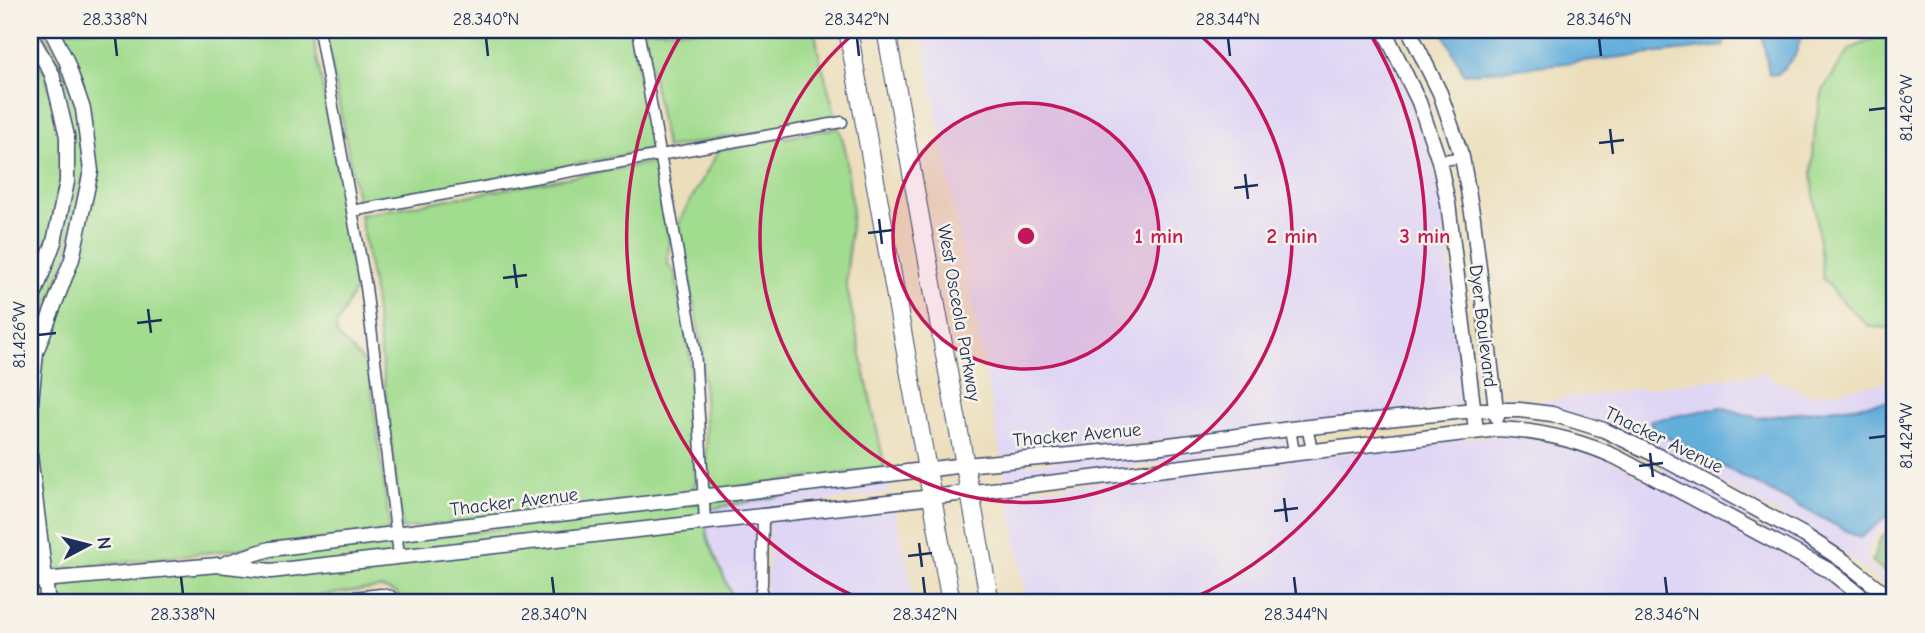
<svg xmlns="http://www.w3.org/2000/svg" width="1925" height="633" font-family="'Comic Neue',sans-serif">
  <rect width="100%" height="100%" fill="#f7f3e8"/>
  <filter id="ink" filterUnits="userSpaceOnUse"><feTurbulence type="fractalNoise" baseFrequency=".0143" numOctaves="2"/><feDisplacementMap in="SourceGraphic" scale="14" xChannelSelector="R" yChannelSelector="G"/><feConvolveMatrix kernelMatrix="1 2 1 2 8 2 1 2 1" color-interpolation-filters="sRGB"/></filter>
  <filter id="wash" filterUnits="userSpaceOnUse"><feTurbulence type="fractalNoise" baseFrequency=".00686" numOctaves="4" result="noise"/><feDisplacementMap in="SourceGraphic" scale="28" xChannelSelector="R" yChannelSelector="G"/><feGaussianBlur stdDeviation="1.57" result="paint"/><feColorMatrix in="noise" values="0 0 0 0 0 0 0 0 0 0 0 0 0 0 0 0 0 1.4 0 .05"/><feComposite in="paint" operator="in"/></filter>
  <g filter="url(#wash)">
    <rect width="100%" height="100%" fill="#ecdebb"/>
    <path fill="#dfd5f5" d="M921,30H1377L1413,104L1433,162L1442,204L1467,405L1154,441L1001,456Z
      M1767,373L1768,377L1812,395L1895,381V401L1758,418L1721,407L1650,421L1859,537L1895,510V519L1875,536L1867,560L1868,564L1895,588V593L1847,556L1808,530L1668,455L1520,404Z
      M1284,435L1286,448L1006,482L1003,467Z
      M1498,435L1546,440L1588,451L1613,462L1826,575L1860,603H1027L1008,493Z
      M1663,466L1800,540L1839,565L1888,603H1879L1835,566L1659,473Z
      M887,479L891,493L757,509V560L753,603H735L708,540L703,510Z
      M893,504L907,561L914,603H766L769,559V520Z"/>
    <path fill="#a2dc8f" stroke="#5e8676" stroke-width="2" d="M43,30L60,62L76,110L85,171L66,258L30,354V327L60,243L73,183L35,31Z
      M57,30H312L360,292L353,293L336,327L337,335L369,367L390,531L50,571L34,432L43,353L78,261L91,112Z
      M325,30H631L653,150L358,204Z
      M644,30H815L818,51L836,117L666,148Z
      M1883,35L1895,36V328L1870,327L1844,303L1823,279L1812,175L1815,127L1823,90L1850,49Z
      M30,48L46,76L60,136L61,181L48,241L30,288Z
      M839,128L845,148L852,209L846,284L885,468L708,491L702,349L679,221L719,150Z
      M655,162L669,239L668,265L675,272L689,350L695,493L402,529L373,289L360,215Z
      M858,482L703,510L708,540L735,603H403L397,593L381,588L255,603H55L52,582L404,541Z"/>
    <path fill="#81bc7a" stroke="#4e766c" stroke-width="2" d="M1895,525V581L1872,561L1880,539Z"/>
    <path fill="#63afdc" stroke="#3f6f9d" stroke-width="2" d="M1442,30H1722L1724,46L1464,74Z
      M1761,30H1803L1795,56L1778,74L1769,75Z
      M1895,401V510L1860,538L1653,430L1650,421L1721,407L1758,418Z"/>
  </g>
  <g filter="url(#ink)">
    <g fill="none" stroke-linecap="round" stroke-linejoin="round">
      <g stroke="#3a496c" stroke-width="13">
        <path id="minor" d="M319,30L366,287L399,555
          M638,30L695,349L705,521
          M1439,161L1462,157
          M352,211L842,122
          M1307,427L1312,450
          M1290,429L1294,452
          M302,603L381,594L391,596L396,603
          M759,603L762,584L763,515"/>
      </g>
      <g stroke="#3a496c" stroke-width="17">
        <path id="tertiary" d="M1384,30L1419,102L1439,161L1448,203L1476,430
          M1409,30L1440,93L1462,157L1473,218L1497,417
          M30,35L52,74L67,136V182L54,242L30,306
          M30,412L36,352L72,259L91,171L83,109L66,60L51,30
          M30,455L48,603
          M226,563L270,549L965,465L1154,447L1290,429L1474,410H1520L1552,414L1604,430L1660,457L1804,535L1844,561L1895,602
          M30,581L218,565L271,571L932,497L1498,429C1540,431 1578,440 1616,457L1830,571L1870,603"/>
      </g>
      <g stroke="#3a496c" stroke-width="20">
        <path id="primary" d="M848,30L951,603
          M886,30L990,603"/>
      </g>
      <use href="#minor" stroke="#fff" stroke-width="10"/>
      <use href="#tertiary" stroke="#fff" stroke-width="14"/>
      <use href="#primary" stroke="#fff" stroke-width="18"/>
    </g>
  </g>
  <path fill="none" stroke="#1b2f5e" stroke-width="2.5" d="M115,38L117,56M486,38L488,56M857,38L859,56M1228,38L1230,56M1599,38L1601,56M1869,110L1886,108M1610,129L1613,154M1599,143L1624,140M1245,174L1248,199M1234,188L1258,185M879,219L882,244M868,233L893,230M514,264L517,288M503,278L527,275M148,309L151,333M137,323L162,320M38,335L56,333M1869,438L1886,436M1650,453L1653,477M1639,466L1663,463M1284,498L1287,522M1274,511L1298,508M919,543L922,567M908,556L932,553M181,577L183,594M552,577L554,594M923,577L925,594M1294,577L1296,594M1665,577L1667,594"/>
  <circle cx="1026" cy="236" r="133" fill="#c2185b" fill-opacity=".12"/>
  <g fill="none" stroke="#c2185b" stroke-width="3.5">
    <circle cx="1026" cy="236" r="133"/>
    <path d="M1195 31A266 266 0 1 1 857 31"/>
    <path d="M867 602A399 399 0 0 1 684 30M1368 30A399 399 0 0 1 1185 602"/>
  </g>
  <g text-anchor="middle" dominant-baseline="central" stroke-width="5" stroke-linejoin="round" paint-order="stroke">
    <g font-size="19" fill="#1b2f5e" stroke="#f7f3e8">
      <text transform="translate(959 313) rotate(80)">West Osceola Parkway</text>
      <text transform="translate(1483 326) rotate(83)">Dyer Boulevard</text>
      <text transform="translate(1077 435) rotate(-5)">Thacker Avenue</text>
      <text transform="translate(1664 440) rotate(26)">Thacker Avenue</text>
      <text transform="translate(514 502) rotate(-7)">Thacker Avenue</text>
    </g>
  </g>
  <circle cx="1026" cy="236" r="10" fill="#c2185b" stroke="#f7f3e8" stroke-width="3.5"/>
  <g font-size="21" text-anchor="middle" font-weight="bold" fill="#c2185b" stroke="#f7f3e8" stroke-width="5" stroke-linejoin="round" paint-order="stroke">
    <text x="1159" y="243">1 min</text>
    <text x="1292" y="243">2 min</text>
    <text x="1425" y="243">3 min</text>
  </g>
  <rect width="1925" height="633" fill="none" stroke="#f7f3e8" stroke-width="77"/>
  <g transform="translate(88 545) rotate(83)" stroke="#f7f3e8" stroke-width="5" paint-order="stroke">
  <path d="M0-5L12 26L0 18L-12 26Z" fill="#1b2f5e"/>
  <text y="-10" font-size="19" font-weight="bold" text-anchor="middle" fill="#1b2f5e">N</text>
  </g>
  <rect x="38" y="38" width="1848" height="556" fill="none" stroke="#1b2f5e" stroke-width="2.5"/>
  <g font-size="18" text-anchor="middle" fill="#1b2f5e">
    <text x="115" y="25">28.338°N</text>
    <text x="486" y="25">28.340°N</text>
    <text x="857" y="25">28.342°N</text>
    <text x="1228" y="25">28.344°N</text>
    <text x="1599" y="25">28.346°N</text>
    <text transform="translate(1906 108) rotate(-90)" y="6">81.426°W</text>
    <text transform="translate(19 335) rotate(-90)" y="6">81.426°W</text>
    <text transform="translate(1906 436) rotate(-90)" y="6">81.424°W</text>
    <text x="183" y="620">28.338°N</text>
    <text x="554" y="620">28.340°N</text>
    <text x="925" y="620">28.342°N</text>
    <text x="1296" y="620">28.344°N</text>
    <text x="1667" y="620">28.346°N</text>
  </g>
</svg>
